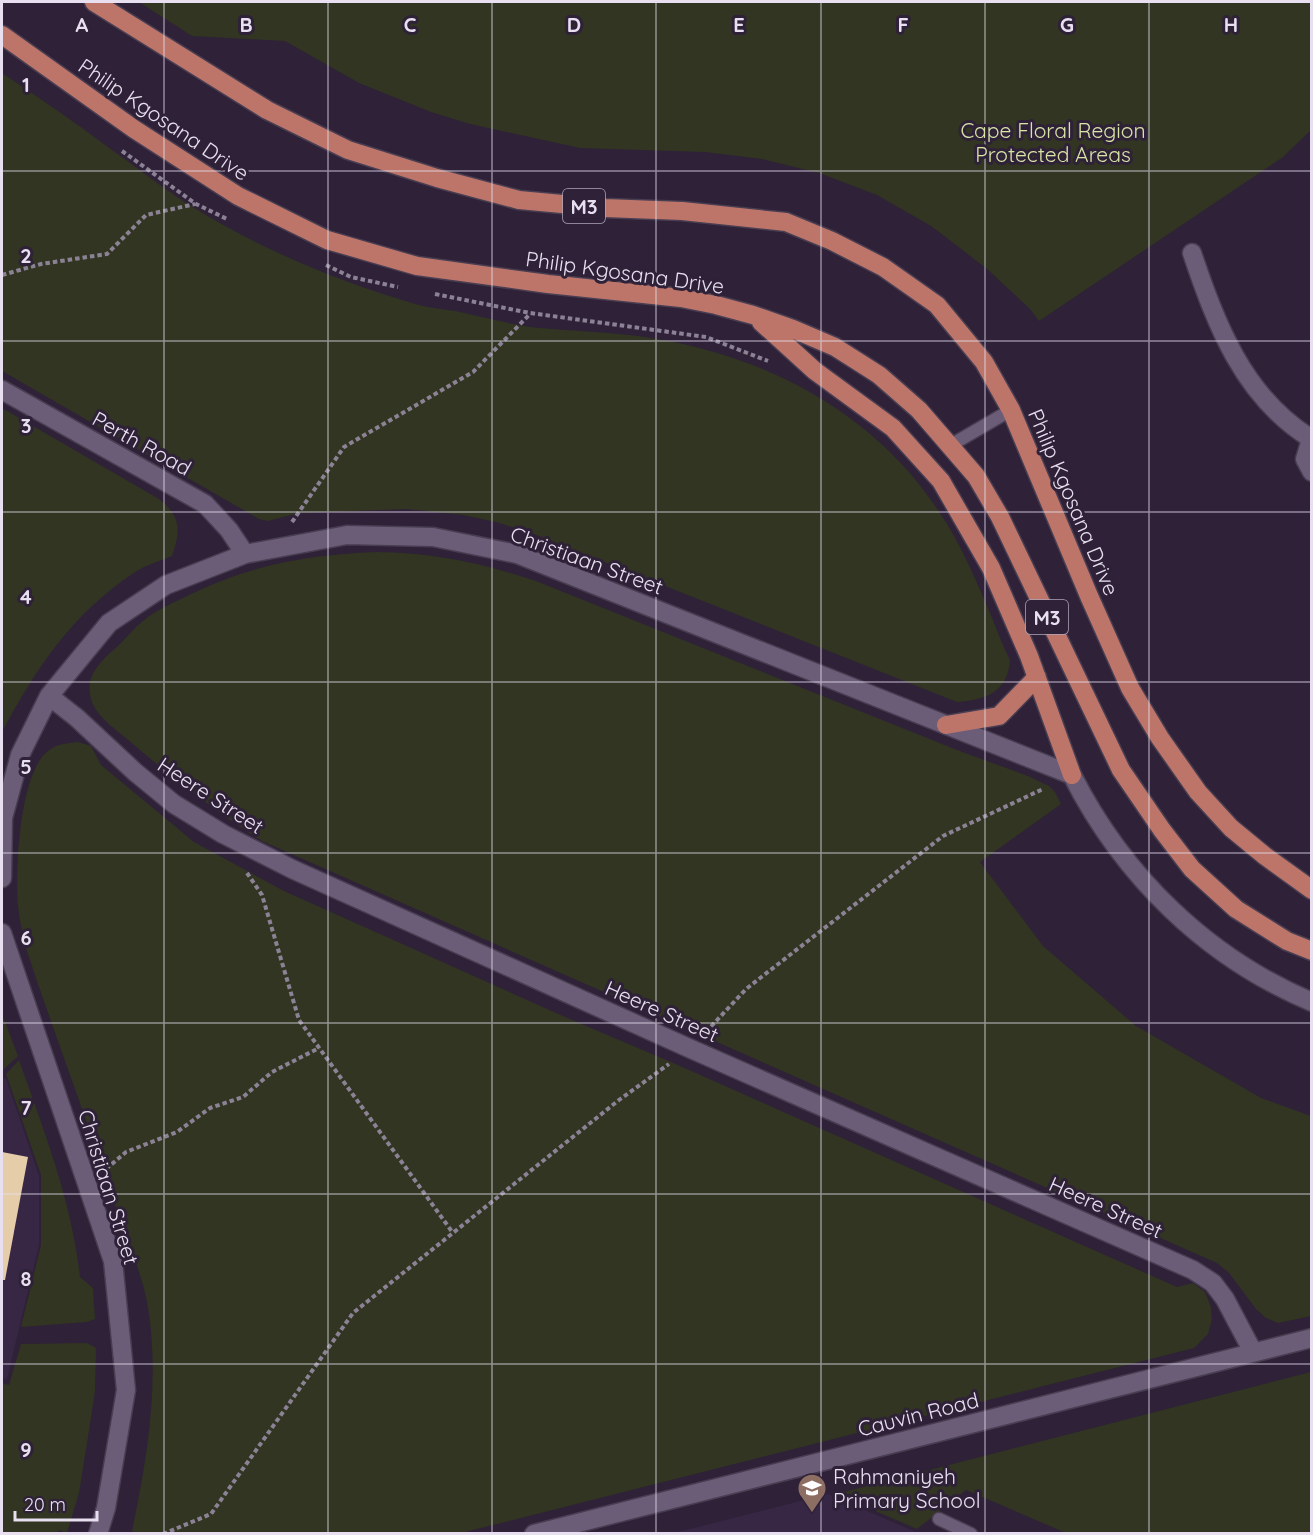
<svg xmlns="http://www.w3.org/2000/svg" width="1313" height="1535" font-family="Quicksand,sans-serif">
  <rect width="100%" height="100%" fill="#2e2138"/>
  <path fill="#372744" d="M6,1078L39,1176V1245L7,1379L2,1378V1079Z
    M828,1494L918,1533H674Z"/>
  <path fill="#313521" d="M139,2H1311V130L1283,157L1039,321L1030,309L986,268L931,226L877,195L819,173L762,159L705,152L580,148L470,124L431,112L359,83L285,41L192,36Z
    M2,73C38,97 73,121 108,147C135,166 161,187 188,204C259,249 339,282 419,305C431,308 443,309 455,311C484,317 511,325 540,328C573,331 606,332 638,336C758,352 870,408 938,510C961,543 977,583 993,620C998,633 1003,647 1010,660C1008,692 986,700 957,702L534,534L496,522L463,515L407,509L299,513L268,521L259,519L2,371Z
    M2,408L159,499C181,516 181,531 172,556C160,561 146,565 135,572C71,615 37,667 2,732Z
    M377,552C436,553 481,563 536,581L957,750L1028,776L1049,786L1055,792L1061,804L980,862L1043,946L1136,1026L1261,1098L1311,1116V1316L1278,1323L1266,1318L1256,1309L1229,1273L1217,1263L262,841C216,812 175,780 134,745C119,731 97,719 91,699C84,675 102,660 118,646C126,638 134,628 144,620C155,611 170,604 183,598C248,565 305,555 377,552Z
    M78,742L91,746L101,765L194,842L284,891L565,1017L671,1062L1177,1287L1193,1283L1205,1292L1211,1307L1212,1319L1208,1334L1194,1348L461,1533L139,1534L132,1531C147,1459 159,1387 149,1314C144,1275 124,1234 112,1196C84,1111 52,1028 24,942C22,930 19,918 18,906C15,872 19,773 48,751C56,744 68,743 78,742Z
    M2,1014L18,1056L2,1071Z
    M19,1060C44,1131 72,1202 80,1277L93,1288L95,1319L87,1322L21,1327L41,1245V1175L6,1074Z
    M87,1343L96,1348L95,1391L90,1424L79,1493L67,1533L59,1530L57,1533H2V1383L9,1385L21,1344Z
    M1311,1372V1533H1066L966,1490L917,1529L836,1494Z"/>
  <path fill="#e6cda9" d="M2,1152L28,1157L5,1280H2Z"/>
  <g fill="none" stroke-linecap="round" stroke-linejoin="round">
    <g stroke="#483d51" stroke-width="15">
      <path id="lane" d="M951,445L1011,410
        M939,1519L971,1534"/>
    </g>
    <g stroke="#483d51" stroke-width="21">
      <path id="street" d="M1192,253C1216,324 1243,396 1310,438
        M2,390L205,504L229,530L245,554
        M1312,436L1305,459L1312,472
        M49,696L77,718L135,772L174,804L223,834L292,869L691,1049L1193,1270L1213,1283L1225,1299L1253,1352
        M2,878L3,818L20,755L49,696L109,623L166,585L245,554L347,535L433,537L517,554L1072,775C1123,876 1207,958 1312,1002
        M2,933L113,1261L126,1390L106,1508L98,1534
        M534,1534L1312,1338"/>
    </g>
    <g stroke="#483d51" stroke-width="21">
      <path id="primary" d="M94,2L267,110L348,150L437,178L519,200L605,208L682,211L786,222L832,241L883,267L937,305L984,362L1011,410L1089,596L1130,688L1160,738L1198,792L1231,828L1265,856L1312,890
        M2,35L134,129L238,196L327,240L417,266L548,284L681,298L716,305L753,315L793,329L835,347L879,375L919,410L976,476L1000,517L1121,770L1162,830L1192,869L1236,909L1287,941L1312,951
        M761,322L815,371L893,428L941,481L991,568L1029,656L1072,775
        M946,725L999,716L1037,677"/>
    </g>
    <path stroke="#8c8295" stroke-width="4" stroke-dasharray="4.5 3" stroke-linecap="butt" d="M122,151L196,204L227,219
      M326,265L351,277L398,287
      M2,275L41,264L107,254L146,215L195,204
      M435,294L530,313L706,337L768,361
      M292,522L344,447L473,372L530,314
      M247,873L262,895L299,1020L453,1233
      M706,1032L746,989L943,836L1043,789
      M106,1169L126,1152L177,1132L210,1108L243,1097L272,1072L319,1048
      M163,1534L211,1514L353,1313L619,1100L669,1064"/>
    <use href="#lane" stroke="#6b5d78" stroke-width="12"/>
    <use href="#street" stroke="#6b5d78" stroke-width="18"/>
    <use href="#primary" stroke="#bd756a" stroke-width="18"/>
  </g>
  <path fill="none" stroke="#e8e0f0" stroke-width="1.5" stroke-opacity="0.55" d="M164,2V1534M328,2V1534M492,2V1534M656,2V1534M821,2V1534M985,2V1534M1149,2V1534M2,171H1312M2,341H1312M2,512H1312M2,682H1312M2,853H1312M2,1023H1312M2,1194H1312M2,1364H1312"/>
  <defs>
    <g id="school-pin" transform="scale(1.5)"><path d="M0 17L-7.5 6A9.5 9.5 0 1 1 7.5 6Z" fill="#8d6e63" stroke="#2e2138"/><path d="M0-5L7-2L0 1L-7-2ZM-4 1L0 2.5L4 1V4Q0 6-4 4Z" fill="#fff"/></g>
  </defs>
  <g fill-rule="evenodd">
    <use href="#school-pin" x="812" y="1488"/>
  </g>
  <g text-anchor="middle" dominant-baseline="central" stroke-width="6" stroke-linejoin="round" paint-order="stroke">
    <g fill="#2e2138" stroke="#b0a7b9" stroke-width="1.5">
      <rect x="563" y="189" width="42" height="34" rx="4.5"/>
      <rect x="1026" y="600" width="42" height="34" rx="4.5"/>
    </g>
    <g font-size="20" font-weight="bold" fill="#e8e0f0">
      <text x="584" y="206">M3</text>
      <text x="1047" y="617">M3</text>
    </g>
    <g font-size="21" fill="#e8e0f0" stroke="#2e2138">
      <text transform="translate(164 119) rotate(34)">Philip Kgosana Drive</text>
      <text transform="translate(625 272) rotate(8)">Philip Kgosana Drive</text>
      <text transform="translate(142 443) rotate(29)">Perth Road</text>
      <text transform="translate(1074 502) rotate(67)">Philip Kgosana Drive</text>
      <text transform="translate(587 560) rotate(20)">Christiaan Street</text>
      <text transform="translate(211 795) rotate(33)">Heere Street</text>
      <text transform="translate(662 1011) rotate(24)">Heere Street</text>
      <text transform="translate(109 1187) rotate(73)">Christiaan Street</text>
      <text transform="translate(1106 1207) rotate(24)">Heere Street</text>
      <text transform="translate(918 1414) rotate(-14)">Cauvin Road</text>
    </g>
    <g font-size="21" fill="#d8e5a4" stroke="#2e2138">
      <text x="1053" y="130">Cape Floral Region<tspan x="1053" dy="24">Protected Areas</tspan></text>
    </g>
    <g font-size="21" fill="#e8e0f0" stroke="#2e2138" text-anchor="start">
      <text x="833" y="1476">Rahmaniyeh<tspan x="833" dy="24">Primary School</tspan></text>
    </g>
  </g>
  <g font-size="20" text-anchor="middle" font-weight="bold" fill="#e8e0f0" stroke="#2e2138" stroke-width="6" stroke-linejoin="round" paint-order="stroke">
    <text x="82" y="32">A</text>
    <text x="246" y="32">B</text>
    <text x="410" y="32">C</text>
    <text x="574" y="32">D</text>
    <text x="739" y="32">E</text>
    <text x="903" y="32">F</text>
    <text x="1067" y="32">G</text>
    <text x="1231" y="32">H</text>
    <text x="26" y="92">1</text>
    <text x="26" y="263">2</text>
    <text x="26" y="433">3</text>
    <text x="26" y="604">4</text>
    <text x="26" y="774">5</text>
    <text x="26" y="945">6</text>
    <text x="26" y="1115">7</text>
    <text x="26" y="1286">8</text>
    <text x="26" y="1457">9</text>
  </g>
  <rect width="1313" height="1535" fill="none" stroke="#e8e0f0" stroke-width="6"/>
  <path d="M15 1511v9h82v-9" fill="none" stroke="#e8e0f0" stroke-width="3"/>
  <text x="24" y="1511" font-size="18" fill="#e8e0f0" stroke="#2e2138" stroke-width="4.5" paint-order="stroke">20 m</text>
</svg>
